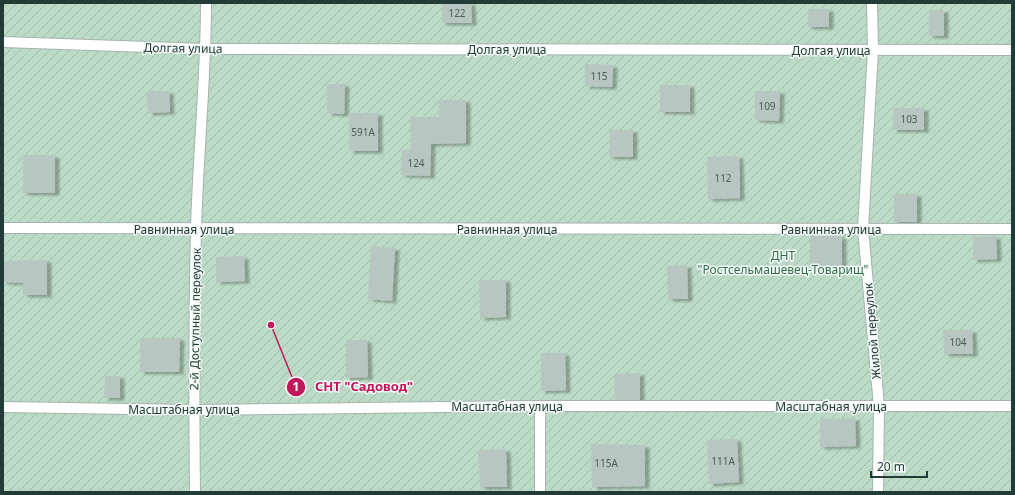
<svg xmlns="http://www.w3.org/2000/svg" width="1015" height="495" font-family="'Noto Sans',sans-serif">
  <defs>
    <pattern id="garden-furrows" width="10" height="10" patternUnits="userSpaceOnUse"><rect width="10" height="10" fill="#bcdbc6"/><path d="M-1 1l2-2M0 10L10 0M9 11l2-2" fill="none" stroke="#a1bdab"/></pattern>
    <filter id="shadow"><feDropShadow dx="4.5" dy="2.5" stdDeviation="1" flood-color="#0004"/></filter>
  </defs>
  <rect width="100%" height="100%" fill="#e2ebe8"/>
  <path fill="url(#garden-furrows)" d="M3,3H1012V492H3Z"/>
  <path fill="#b7c6c1" filter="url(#shadow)" d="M442,3H471L472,23H442Z
    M808,9H829V27H808Z
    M929,10H944V36H929Z
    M585,64L613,65L612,87L585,86Z
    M327,84H345L344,114L327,113Z
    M660,85H690V112H660Z
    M147,91H169L170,112L148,113Z
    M755,91H780L779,121L755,120Z
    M439,100H466V143L431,144L430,176L401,175L402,150H411L410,117H439Z
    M893,108H924V130H893Z
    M349,113H378V151H349Z
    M610,130H633V157H609Z
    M23,155H55V193H23Z
    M739,156L740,198L708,199L707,157Z
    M894,194H917V222H894Z
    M810,235L842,236V267H810Z
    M996,236L997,259L973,260V237Z
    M371,246L395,248L392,301L368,299Z
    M244,256L245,281L216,282V257Z
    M47,260V295H23V283L3,282V261Z
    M687,265L688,299H668L667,266Z
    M479,280H506V317L480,318Z
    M943,330H972L973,354H944Z
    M140,338H180L179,372H140Z
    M346,340H367L368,377L346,378Z
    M541,353H565L566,390L541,391Z
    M640,373V400H615L614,374Z
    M105,376H120V398H104Z
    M855,418L856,446L820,447V419Z
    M737,439L739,482L709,484L707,440Z
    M591,444L645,445V486L592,487Z
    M506,449L507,487H480L478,450Z"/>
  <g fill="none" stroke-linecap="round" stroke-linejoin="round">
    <g stroke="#a5b3af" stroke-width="12">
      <path id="lane" d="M872,3L873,50L863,229L879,406L878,492
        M3,42L206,49L1012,50
        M3,228L1012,229
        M3,407L194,410L540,406H1012
        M195,492C194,404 194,317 196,229C198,154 206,79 206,3
        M540,492V406"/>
    </g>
    <use href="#lane" stroke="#fff" stroke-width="10"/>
  </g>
  <g text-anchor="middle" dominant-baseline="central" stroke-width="3" stroke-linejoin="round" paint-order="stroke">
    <g font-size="10" fill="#485e59">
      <text x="457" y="13">122</text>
      <text x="599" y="76">115</text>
      <text x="767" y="106">109</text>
      <text x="909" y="119">103</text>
      <text x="363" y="132">591А</text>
      <text x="416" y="163">124</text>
      <text x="723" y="178">112</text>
      <text x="958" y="342">104</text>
      <text x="723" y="461">111А</text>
      <text x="606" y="463">115А</text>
    </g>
    <g font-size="12" fill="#233b36" stroke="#f2f8f5">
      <text transform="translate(183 48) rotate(1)">Долгая улица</text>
      <text x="507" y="49">Долгая улица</text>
      <text x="831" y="50">Долгая улица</text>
      <text x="184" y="229">Равнинная улица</text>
      <text x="507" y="229">Равнинная улица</text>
      <text x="831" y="229">Равнинная улица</text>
      <text transform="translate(195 319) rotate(-89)">2-й Доступный переулок</text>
      <text transform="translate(872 331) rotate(-95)">Жилой переулок</text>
      <text x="507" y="406">Масштабная улица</text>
      <text x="831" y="406">Масштабная улица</text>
      <text x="184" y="409">Масштабная улица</text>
    </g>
    <g font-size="12" fill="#306f4c" stroke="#f2f8f5">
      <text x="783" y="255">ДНТ<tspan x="783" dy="14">"Ростсельмашевец-Товарищ"</tspan></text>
    </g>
  </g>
  <path fill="none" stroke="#c2185b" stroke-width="1.5" d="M271 325L296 387"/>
  <g fill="#c2185b" stroke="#f2f8f5" stroke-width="1.5">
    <circle cx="271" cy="325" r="4"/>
    <circle cx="296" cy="387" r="10"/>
  </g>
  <g font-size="12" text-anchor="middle" font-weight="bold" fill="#fff">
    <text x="296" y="391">1</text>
  </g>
  <g font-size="13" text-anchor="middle" font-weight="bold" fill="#c2185b" stroke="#f2f8f5" stroke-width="3" stroke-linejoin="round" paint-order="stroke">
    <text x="364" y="391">СНТ "Садовод"</text>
  </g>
  <rect width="1015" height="495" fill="none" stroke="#233b36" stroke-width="8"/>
  <path d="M871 471v6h56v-6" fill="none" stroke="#233b36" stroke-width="2"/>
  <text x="877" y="471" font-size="12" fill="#233b36" stroke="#f2f8f5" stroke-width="3" paint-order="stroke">20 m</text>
</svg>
